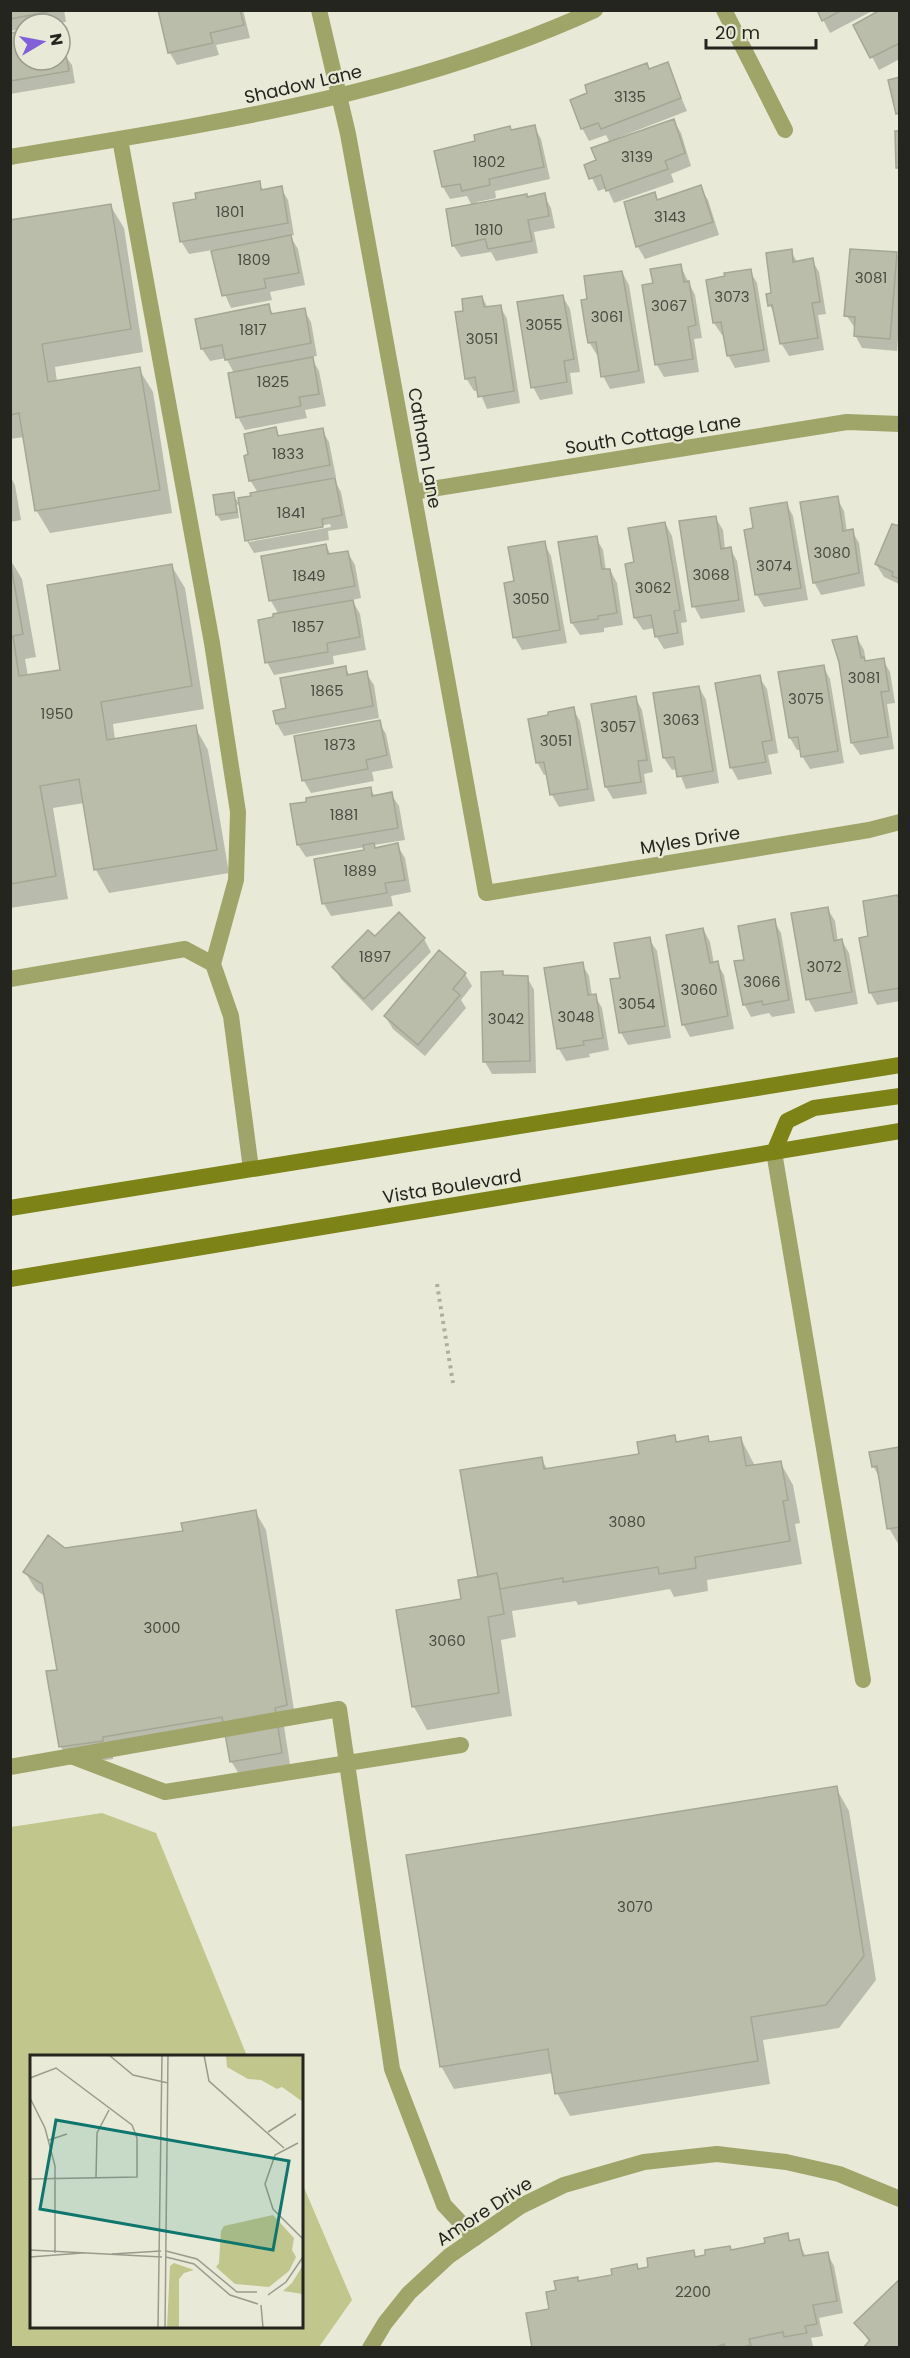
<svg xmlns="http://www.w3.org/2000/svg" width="910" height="2358" font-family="Poppins,sans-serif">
  <rect width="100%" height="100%" fill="#e8ead7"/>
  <path fill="#c0c68c" d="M102,1813L156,1833L247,2056H32V2326H302V2183L352,2300L319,2347H11V1827Z"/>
  <path fill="#0003" fill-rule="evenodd" d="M10,10H64L66,22L24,24V29L10,31Z
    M159,10H243L250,38L216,45L219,55L177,65L170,53Z
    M818,10H874L830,33Z
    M900,10V59L879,70L855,25Z
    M24,32V60H60V49L72,65L75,83L10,94V35Z
    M667,64L687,111L620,137L621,139L674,121L681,133L691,166L671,174L674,182L614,203L607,188L598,191L586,165L598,161L610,143L606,135L589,141L582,128L649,71Z
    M534,126L541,139L550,179L495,191L496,198L477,202V205L544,195L551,208L555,228L534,232L538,253L496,261L491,252L461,257L453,245L472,206L467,196L450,199L443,187L512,131Z
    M259,183L264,191L281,188L288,200L294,235L290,236L298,249L305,285L270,292L272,300L231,308L217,277L212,250L189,254L181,241Z
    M700,187L708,200L719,235L645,259L638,247L626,203L654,194L658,201Z
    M110,205L124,228L143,352L55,367L57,382L139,369L153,392L172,513L50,533L36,510L24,437L10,439V222Z
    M791,251L797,262L812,260L819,272L826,314L818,315L824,350L789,356L781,343L776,317L770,305Z
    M896,254L900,259V317L897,351L862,348L855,335V328L846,315Z
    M680,265L695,295L702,338L694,339L699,372L664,377L657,365L644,286L655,285Z
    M750,271L757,283L770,362L735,368L728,355L725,335H722L714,323Z
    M622,272L629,285L645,383L610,389L603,376L599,354L597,355L589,342V300Z
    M482,297L488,308L500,306L507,319L520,403L487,409L479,390L474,391L466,378L465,312Z
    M563,297L570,309L580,372L570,373L573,394L540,400L533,387Z
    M268,306L274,315L304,310L311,322L317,356L311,357L319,371L326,406L305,410L307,418L245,430L238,417L234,373L226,358L210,361L202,349L197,320Z
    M275,429L280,437L322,430L329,442L336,477L333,478L341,492L348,528L328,531L329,540L254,553L247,541L239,500L253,497L258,493L250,480ZM330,524L331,527L249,542V539Z
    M10,476L15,485L21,520L10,522Z
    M233,494L239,504L237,505L239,518L221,521L217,515Z
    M837,498L844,511L847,532L852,531L859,543L865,586L821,595L814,582Z
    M786,503L793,516L808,600L764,607L757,595L746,531L755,530Z
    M715,517L723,530L725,549L730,548L737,561L745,612L701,619L694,606Z
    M665,523L672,536L687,622L681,623L684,645L664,649L656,636L655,628L643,630L635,618L636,563Z
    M900,528V586L897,583L884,577L876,564Z
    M596,538L603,550L606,571L610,570L617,583L623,625L604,628V632L580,635L572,623L560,543Z
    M544,543L551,556L567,643L522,650L515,638L506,584L516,582Z
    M326,546L331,555L348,553L355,565L361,598L352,600L360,614L366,650L333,656L334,664L274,675L267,662L279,615L271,601L263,557Z
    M10,559L22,579L36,657L25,659L28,676L62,671L171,565L185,588L204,709L113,724L115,740L195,727L208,750L229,873L109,893L96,870L84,803L53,808L68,899L10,908Z
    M857,638L864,650L866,663L883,660L890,672L895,703L887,704L894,749L860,755L852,743Z
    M823,666L830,679L844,763L810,769L802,756V750H797L790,738L780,673Z
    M345,667L350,676L366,673L374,685L379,718L284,736L277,724Z
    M759,677L767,689L778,753L768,755L772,774L738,780L731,767Z
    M699,687L706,700L719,783L686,789L678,769L672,770L664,758Z
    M635,697L642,710L653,772L644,774L647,794L613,799L606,787L592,705Z
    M573,709L580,721L595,801L559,807L552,795L548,774L544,775L537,762Z
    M379,722L386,734L393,768L372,772L374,781L311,793L304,781L295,737Z
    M370,788L375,797L391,794L399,806L405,840L374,845L376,849L397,845L405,858L411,892L391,896L393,906L331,916L324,904L316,860L365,851V847L306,857L298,845Z
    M900,902V1001L877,1005L870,992V937Z
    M827,908L835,921L838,942L842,941L849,953L858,1004L815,1012L808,999Z
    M399,914L424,939L431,952L372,1011L341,979L334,967L375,938Z
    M774,921L781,933L795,1013L772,1017L769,1013L751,1017L744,1004L746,961Z
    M703,929L710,942L714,964L717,963L724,975L734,1029L690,1037L683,1024Z
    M649,939L657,951L671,1038L628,1045L621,1033L612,981L622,979Z
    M582,964L589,976L592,996H595L602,1008L609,1050L589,1054L590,1057L566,1061L559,1049Z
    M502,973L504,976L527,977L534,990L536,1073L492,1074L485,1062Z
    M465,974L472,986L461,1000L466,1008L425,1056L393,1029L385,1016Z
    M674,1437L678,1443L707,1438L711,1444L741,1439L755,1466L780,1462L793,1485L800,1523L795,1524L802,1564L707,1580L708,1591L674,1597L670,1589L578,1605L576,1601L512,1611L516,1637L501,1640L512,1716L427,1730L414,1707L398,1612L463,1601L479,1578L541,1459L548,1470L640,1455Z
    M900,1448V1547L889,1528L881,1480L873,1466Z
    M255,1511L266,1530L296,1723L284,1726L291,1771L242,1779L231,1761L227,1736L113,1755V1759L71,1765L61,1747L48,1672L58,1671L46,1597L36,1590L25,1572L185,1532Z
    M836,1788L849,1811L876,1980L839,2028L763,2040L770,2084L570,2116L557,2093L553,2073L454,2089L441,2066Z
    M787,2235L791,2242L798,2241L806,2257L827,2253L834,2266L843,2313L819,2318L823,2336L811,2338L813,2346L534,2348L558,2291L577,2278L579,2283L639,2270L693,2252L696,2258L729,2247L732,2251L767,2244Z
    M900,2281L870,2343L856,2323Z"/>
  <path fill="#bbbdab" stroke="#a5a795" stroke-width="1.5" d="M10,10H57L10,19Z
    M158,10H240L244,25L210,33L213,43L168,53Z
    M817,10H842L822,21Z
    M880,10H900V43L870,58L853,25Z
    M24,31V60H60V47L65,50L69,71L10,81V33Z
    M668,62L681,98L601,129L598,123L581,129L570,100L587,93L585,85L647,63L649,69Z
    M900,77V113L896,114L888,80Z
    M674,119L685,153L665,161L668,169L606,191L601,175L589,179L584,165L596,160L591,148Z
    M535,125L544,167L489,179L490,185L462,191L460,184L442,187L434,151L475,141L474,135L510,126L511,130Z
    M895,131H900V168H896Z
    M260,181L261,190L282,186L288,223L180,242L173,203L196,199L195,193Z
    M701,185L713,222L636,247L624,202L655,192L657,200Z
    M545,193L549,216L528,220L532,241L488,249L485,239L452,246L446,209L527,194V197Z
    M111,204L131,329L42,344L48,382L140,367L160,490L35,511L19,413L10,415V220Z
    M291,235L299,273L264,279L266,288L222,296L211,251Z
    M792,249L793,262L813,258L820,302L812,303L818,338L780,344L772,305L768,306L766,294L771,293L766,253Z
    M850,249L897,252L890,339L854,336L855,317L844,316Z
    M681,264L684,282L689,281L696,325L688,327L693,359L655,365L642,285L653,283L650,269Z
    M751,269L764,350L727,356L721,322L713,323L706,280L725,276L724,273Z
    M622,271L639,371L601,377L596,342L588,343L586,332L581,300L587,299L584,276Z
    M563,295L574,359L564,361L567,382L531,388L517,302Z
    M482,296L484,307L501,305L514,391L478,397L475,377L465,379L455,312L463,311L462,299Z
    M269,304L271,314L305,308L311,343L225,360L222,345L201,349L195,319Z
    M313,357L319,394L299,397L301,406L236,418L228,373Z
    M276,427L278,436L323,428L330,465L249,481L244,456L248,454L244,434Z
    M335,478L342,515L322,519L323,527L245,541L238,498L251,496L250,493Z
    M234,492L237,512L216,515L213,495Z
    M838,496L843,531L853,529L859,573L813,583L800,502Z
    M787,502L801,588L755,595L744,530L753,528L750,508Z
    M716,516L721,549L731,547L739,600L692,607L679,521Z
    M665,522L680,610L674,611L678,633L655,637L651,615L634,618L625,564L634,562L628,528Z
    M892,524L900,526V579L892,576L893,572L875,564Z
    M597,536L602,569H610L617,613L598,616V619L571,623L558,542Z
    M545,541L560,630L513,638L504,583L514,581L508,547Z
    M326,544L328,554L348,551L355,586L269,601L261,556Z
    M10,560L23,634L13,636L19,676L60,670L47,585L172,564L192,686L101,702L107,740L196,725L217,850L94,870L79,779L40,786L56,876L10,884Z
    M353,600L360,637L327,643L328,652L265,663L258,620L273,617V614Z
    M857,636L861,658L864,657L865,661L884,658L889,691L881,692L888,737L851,743L839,662L832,640Z
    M824,665L838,751L801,757L798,737L789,738L778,672Z
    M346,666L347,675L367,671L373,706L276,724L273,711L286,708L280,678Z
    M760,675L772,740L762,742L766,762L730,768L715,683Z
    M699,686L713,771L677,777L674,757L663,758L653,693Z
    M636,696L647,760L638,761L641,782L605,787L591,704Z
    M574,707L588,789L550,795L544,762L536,763L528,719L548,715V712Z
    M380,720L387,755L366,760L368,769L302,781L294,736Z
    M371,787L372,796L392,792L398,828L297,845L290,804L306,802V798Z
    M374,843L375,848L398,843L405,880L385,883L387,893L322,904L314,859L364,850L363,845Z
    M897,895L900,900V988L869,993L859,938L868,936L863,901Z
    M828,907L834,941L842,939L852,992L806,1000L791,913Z
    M399,912L425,938L364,999L332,967L368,930L375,936Z
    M775,919L789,1000L763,1005L762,1001L743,1005L734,961L744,960L738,926Z
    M703,928L710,963L718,961L728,1016L682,1025L666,935Z
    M650,937L665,1026L619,1033L610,979L620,978L614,943Z
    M439,950L466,973L453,989L460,995L418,1045L384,1016Z
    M583,962L588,995L596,994L603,1038L583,1041L584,1045L557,1049L544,968Z
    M503,971V975L528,976L530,1061L483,1062L481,972Z
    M675,1435L676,1442L708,1436L709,1442L741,1437L746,1466L781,1461L788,1500L783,1501L790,1541L695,1557L696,1568L659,1574L658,1567L563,1582V1578L500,1589L497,1573L478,1577L460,1470L542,1457L544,1469L639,1454L637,1442Z
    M900,1447V1527L887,1529L877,1466L872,1467L869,1452Z
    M256,1510L287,1705L275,1708L282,1753L230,1762L222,1717L103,1737V1741L59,1747L46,1671L57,1670L42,1584L23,1572L48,1535L65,1548L183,1531L181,1523Z
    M497,1573L504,1614L488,1617L499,1693L412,1707L396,1610L461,1599L458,1580Z
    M837,1786L864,1956L826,2005L751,2017L758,2061L555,2094L548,2049L440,2067L406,1855Z
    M788,2233L789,2241L799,2239L803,2256L828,2252L837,2301L813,2305L817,2324L805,2326L807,2333L784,2337L783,2332L749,2339L751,2345L739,2348H725L724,2344L714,2348H532L526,2313L549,2309L546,2292L556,2290L554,2281L578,2277V2281L612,2275L611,2269L637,2264L638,2269L648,2267L647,2258L694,2250L695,2257L705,2255V2250L730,2246L731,2250L765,2243L764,2238Z
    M900,2279V2348H863L870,2340L854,2323Z"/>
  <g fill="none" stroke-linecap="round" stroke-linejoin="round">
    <path stroke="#adae9f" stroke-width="4" stroke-dasharray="3 4.5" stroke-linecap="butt" d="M437,1284L453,1383"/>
    <path stroke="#9fa569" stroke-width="16" d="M120,139L212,643L238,812L236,880L213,964
      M10,979L185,949L213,964L231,1016L251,1169
      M774,1152L863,1680
      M71,1756L165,1792L461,1745
      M10,1767L339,1709L392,2069L444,2205L475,2238"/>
    <path stroke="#9fa569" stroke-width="16" d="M319,10L348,134L486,893L869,830L900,822
      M724,10L785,130
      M413,492L847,422L900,424
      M370,2348L385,2323L409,2293L449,2256L521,2206L564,2185L644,2162L717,2154L786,2162L839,2174L900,2199"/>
    <path stroke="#9fa569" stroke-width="16" d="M10,157C209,124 410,95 595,10"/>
    <path stroke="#7d8316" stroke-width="16" d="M774,1152L787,1121L814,1108L900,1096
      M10,1208L900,1065
      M10,1279L900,1131"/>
  </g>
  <g text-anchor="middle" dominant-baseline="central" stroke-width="4.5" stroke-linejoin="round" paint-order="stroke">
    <g font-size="15" fill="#4a4b41">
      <text x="630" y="96">3135</text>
      <text x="637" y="156">3139</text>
      <text x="489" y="161">1802</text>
      <text x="230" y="211">1801</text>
      <text x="670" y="216">3143</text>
      <text x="489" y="229">1810</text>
      <text x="254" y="259">1809</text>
      <text x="871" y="277">3081</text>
      <text x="732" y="296">3073</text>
      <text x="669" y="305">3067</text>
      <text x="607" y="316">3061</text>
      <text x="544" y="324">3055</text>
      <text x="253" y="329">1817</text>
      <text x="482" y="338">3051</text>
      <text x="273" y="381">1825</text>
      <text x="288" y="453">1833</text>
      <text x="291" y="512">1841</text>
      <text x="832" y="552">3080</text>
      <text x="774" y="565">3074</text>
      <text x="711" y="574">3068</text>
      <text x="309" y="575">1849</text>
      <text x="653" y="587">3062</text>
      <text x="531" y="598">3050</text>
      <text x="308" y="626">1857</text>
      <text x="864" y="677">3081</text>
      <text x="327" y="690">1865</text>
      <text x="806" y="698">3075</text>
      <text x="57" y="713">1950</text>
      <text x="681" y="719">3063</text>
      <text x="618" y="726">3057</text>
      <text x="556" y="740">3051</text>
      <text x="340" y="744">1873</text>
      <text x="344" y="814">1881</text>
      <text x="360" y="870">1889</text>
      <text x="375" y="956">1897</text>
      <text x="824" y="966">3072</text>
      <text x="762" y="981">3066</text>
      <text x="699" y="989">3060</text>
      <text x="637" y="1003">3054</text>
      <text x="576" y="1016">3048</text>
      <text x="506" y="1018">3042</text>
      <text x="627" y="1521">3080</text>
      <text x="162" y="1627">3000</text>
      <text x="447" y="1640">3060</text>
      <text x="635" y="1906">3070</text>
      <text x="693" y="2291">2200</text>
    </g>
    <g font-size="18" fill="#24251e" stroke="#e8ead7">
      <text transform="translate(303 84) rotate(-13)">Shadow Lane</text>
      <text transform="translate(653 434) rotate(-9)">South Cottage Lane</text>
      <text transform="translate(425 448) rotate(80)">Catham Lane</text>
      <text transform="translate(690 840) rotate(-9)">Myles Drive</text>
      <text transform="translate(452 1186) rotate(-9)">Vista Boulevard</text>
      <text transform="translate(484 2211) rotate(-33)">Amore Drive</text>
    </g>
  </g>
  <g transform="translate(30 2055)">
    <rect width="273" height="273" fill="#e8ead7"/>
    <path d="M196,0H273V47L252,32L247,34L231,25L218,24L197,12ZM243,160L264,183L262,195L266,202L259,216L239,232L205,229L186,212L189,208L191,176L194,171ZM144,208L164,215L154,218L149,224V273H137L140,211ZM273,210V239L253,236L262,228Z" fill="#c0c68c"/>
    <path fill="none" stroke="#9a9b8d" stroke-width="1.5" d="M79,0L103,20L138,28M174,0L179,26L254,93M0,23L26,13L102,70L107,83V122L0,124M0,43L15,73L25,111V198M238,77L266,59M19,85L37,79M268,88L245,100L235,129L243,154L273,184M66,122L67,78L79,55M0,195L132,202M136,196L167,204L207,237H227M82,199L131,196M0,202L52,198M136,202L164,209L200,240L228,249M238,240L256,227L273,202M231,250L233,273M128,273L132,0M135,273L138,0"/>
    <path fill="#0f766e" fill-opacity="0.15" stroke="#0f766e" stroke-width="3" d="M26,65L259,106L243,195L10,154Z"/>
    <rect width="273" height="273" fill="none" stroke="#24251e" stroke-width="3"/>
  </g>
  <rect width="910" height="2358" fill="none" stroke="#24251e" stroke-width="24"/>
  <g transform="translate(42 42) rotate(80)"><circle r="28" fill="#e8ead7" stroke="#9a9b8d" stroke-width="1.5"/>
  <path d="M0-4.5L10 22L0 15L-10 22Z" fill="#8260da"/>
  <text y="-9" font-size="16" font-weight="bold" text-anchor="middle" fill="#24251e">N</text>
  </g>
  <path d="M706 39v9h110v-9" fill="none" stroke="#24251e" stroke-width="3"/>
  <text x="715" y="39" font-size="18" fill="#24251e" stroke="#e8ead7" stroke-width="4.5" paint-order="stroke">20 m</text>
</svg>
